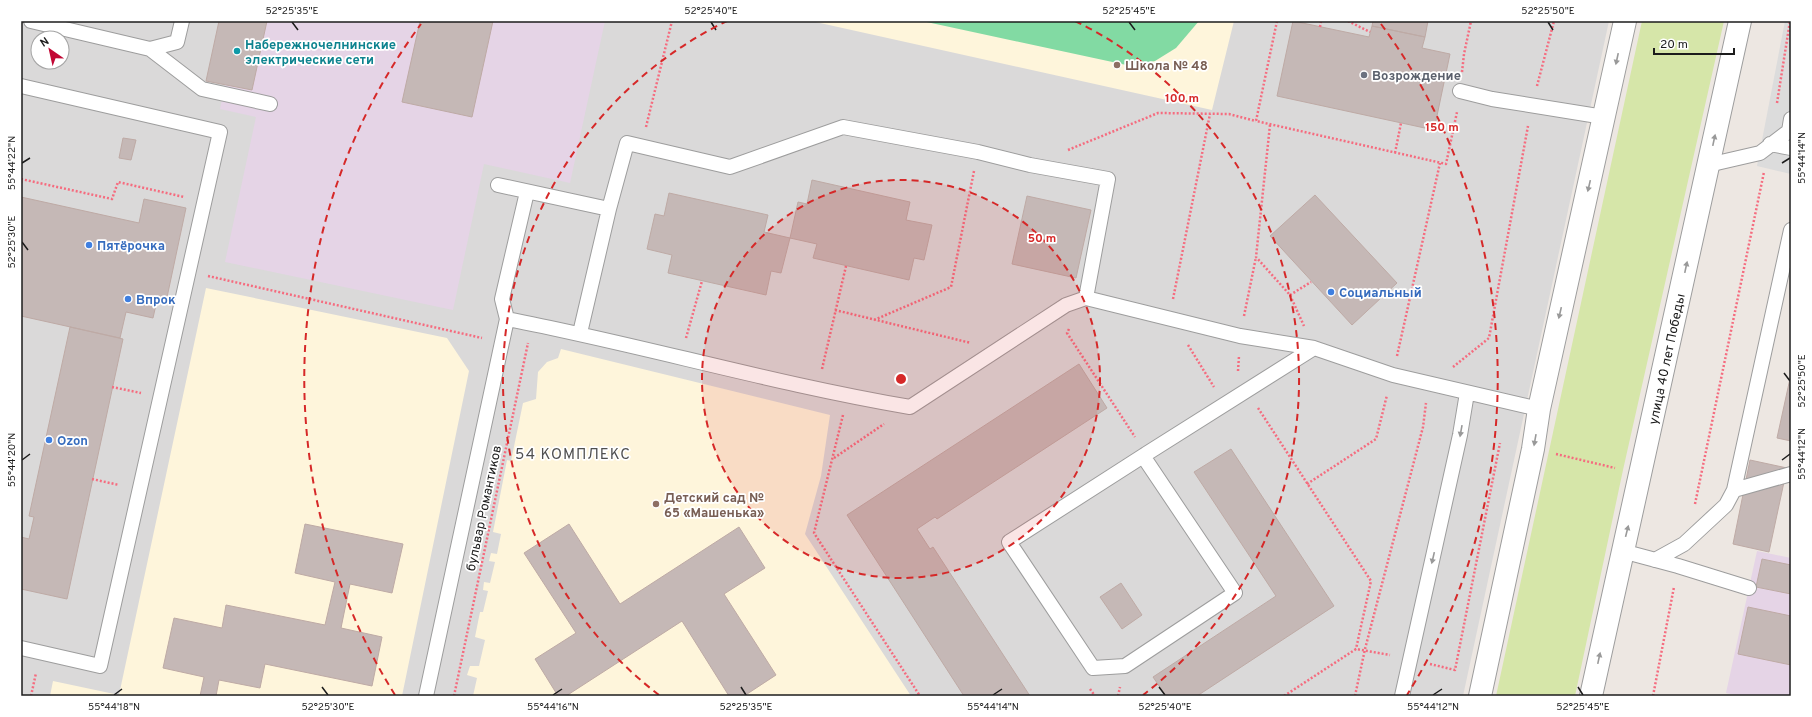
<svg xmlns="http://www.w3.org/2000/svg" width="1812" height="717" font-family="Overpass,sans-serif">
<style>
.residential{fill:#dad9d9;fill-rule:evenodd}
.industrial{fill:#e5d4e6}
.education{fill:#fef5db}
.grass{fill:#d6e6a9}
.pitch{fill:#82daa3}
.parking{fill:#dcdcdc}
.building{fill:#c5b8b6;stroke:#beaaa5}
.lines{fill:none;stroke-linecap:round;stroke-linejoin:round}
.service-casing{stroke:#9d9d9d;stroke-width:16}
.tertiary-casing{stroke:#9d9d9d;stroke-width:24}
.path{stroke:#f56c7f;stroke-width:2.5;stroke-dasharray:2 2;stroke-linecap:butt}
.service{stroke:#fff;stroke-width:14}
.tertiary{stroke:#fff;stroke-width:22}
.oneway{fill:#999}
.ticks{fill:none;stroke:#1c1c1c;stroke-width:1.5}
.ring{fill:none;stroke:#d62828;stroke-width:2;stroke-dasharray:7 5}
.culture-dot{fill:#0f9aa8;stroke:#fff;stroke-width:1.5}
.education-dot{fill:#8d6e63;stroke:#fff;stroke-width:1.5}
.worship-dot{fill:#6b7280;stroke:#fff;stroke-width:1.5}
.shop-dot{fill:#3f7fe0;stroke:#fff;stroke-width:1.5}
.labels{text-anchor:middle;stroke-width:3.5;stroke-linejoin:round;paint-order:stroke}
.culture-label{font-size:13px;font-weight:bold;fill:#0d838f;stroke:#fff;text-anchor:start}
.education-label{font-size:13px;font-weight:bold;fill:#785e54;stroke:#fff;text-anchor:start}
.worship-label{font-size:13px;font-weight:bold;fill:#5b616d;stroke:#fff;text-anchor:start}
.shop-label{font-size:13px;font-weight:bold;fill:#366cbe;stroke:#fff;text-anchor:start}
.street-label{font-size:13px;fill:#1c1c1c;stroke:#fff}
.quarter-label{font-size:15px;letter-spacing:1px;fill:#4f4f4f;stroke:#fff}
.centre{fill:#d62828;stroke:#fff;stroke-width:2}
.ring-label{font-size:12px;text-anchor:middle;font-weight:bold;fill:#d62828;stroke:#fff;stroke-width:3.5;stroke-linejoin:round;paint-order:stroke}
.neatline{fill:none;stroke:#1c1c1c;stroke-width:1.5}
.ticks-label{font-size:10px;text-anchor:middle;fill:#1c1c1c}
</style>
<rect width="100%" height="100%" fill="#ede7e2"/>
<path class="residential" d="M 21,21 L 1609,21 L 1463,696 L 21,696 ZM 38,38 L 62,38 L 62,62 L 38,62 Z"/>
<path class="industrial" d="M 267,21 L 605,21 L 570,183 L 484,164 L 453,310 L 225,262 L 256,117 L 220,109 L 225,85 L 252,90 Z
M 1757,551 L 1791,558 L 1791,696 L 1739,696 L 1726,693 Z"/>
<path class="education" d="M 811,21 L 1234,21 L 1212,110 Z
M 206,288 L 447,338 L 469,371 L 402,696 L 50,696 L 53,681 L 119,695 Z
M 561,349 L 830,415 L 821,476 L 805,534 L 911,696 L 473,696 L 477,678 L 467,675 L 470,666 L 479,666 L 485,640 L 475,637 L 480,612 L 483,612 L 488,591 L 483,590 L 484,582 L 490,583 L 495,562 L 489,561 L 491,553 L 497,554 L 501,534 L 493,532 L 507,460 L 511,461 L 523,403 L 536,399 L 538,372 L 547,362 L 558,358 Z"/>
<path class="grass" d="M 1642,21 L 1724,21 L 1623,470 L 1575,696 L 1496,696 Z"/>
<path class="pitch" d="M 922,21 L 1199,21 L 1176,48 L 1155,61 L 1131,66 Z"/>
<path class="parking" d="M 1785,21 L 1791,21 L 1791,174 L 1757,166 Z"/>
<path class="building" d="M 219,21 L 267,21 L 252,90 L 206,81 Z
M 420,21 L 493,21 L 472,117 L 402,102 Z
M 1293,21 L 1369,37 L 1372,26 L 1425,37 L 1422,48 L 1450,54 L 1434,130 L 1277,96 Z
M 1373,21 L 1428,21 L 1425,37 L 1372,26 Z
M 123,138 L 136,140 L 131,160 L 119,158 Z
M 812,180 L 910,202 L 906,220 L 932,225 L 924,260 L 914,258 L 909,280 L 813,258 L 817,244 L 790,238 L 798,202 L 807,204 Z
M 669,193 L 768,215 L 764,232 L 790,238 L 781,273 L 771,271 L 766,295 L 668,273 L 672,255 L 647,249 L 655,214 L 664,216 Z
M 1315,195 L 1397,283 L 1352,325 L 1270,236 Z
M 1027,196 L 1091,210 L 1076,278 L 1012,264 Z
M 21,197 L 139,223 L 144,199 L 186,208 L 166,302 L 157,300 L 153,318 L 126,312 L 120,338 L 21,316 Z
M 70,327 L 123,339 L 67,599 L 21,589 L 21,537 L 29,539 L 34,517 L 29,516 Z
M 1079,364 L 1107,408 L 937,519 L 935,517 L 917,529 L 930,549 L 933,547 L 1030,696 L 964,696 L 847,515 Z
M 1791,374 L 1791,441 L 1777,438 Z
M 1231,449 L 1334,606 L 1197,696 L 1166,696 L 1153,677 L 1276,596 L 1194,472 Z
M 1750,460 L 1787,468 L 1769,552 L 1733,544 Z
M 305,524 L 403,544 L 392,593 L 350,584 L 341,628 L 382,637 L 372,686 L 265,664 L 260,688 L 219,680 L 216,696 L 200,696 L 204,677 L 163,668 L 174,618 L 222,628 L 226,605 L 325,625 L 335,582 L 295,573 Z
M 569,524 L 620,604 L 739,527 L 765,568 L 724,594 L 776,675 L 744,696 L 729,696 L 682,621 L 566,696 L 558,696 L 535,659 L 576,633 L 524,553 Z
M 1762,559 L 1791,565 L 1791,594 L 1756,587 Z
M 1121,583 L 1142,615 L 1122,629 L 1100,597 Z
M 1748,607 L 1791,616 L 1791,665 L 1738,654 Z"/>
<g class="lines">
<g class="service-casing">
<path id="service" d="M 31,21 L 150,49 L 177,42 L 182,21
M 150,49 L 202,89 L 270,104
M 21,86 L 220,132 L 100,666 L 21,648
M 1460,91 L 1492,99 L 1604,117
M 1770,144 L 1791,148
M 1708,165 L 1760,153 L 1789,131 L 1791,119
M 498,185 L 609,209
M 507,319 C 642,345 774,384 910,407 L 1066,305 L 1086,298 L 1240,336 L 1314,348 L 1393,375 L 1539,409
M 580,333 L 609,209 L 627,143 L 730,167 L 843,127 L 978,152 L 1030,165 L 1108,179 L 1086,298
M 1143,456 L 1235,593 L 1125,666 L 1093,668 L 1009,542 L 1143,456 L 1146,454 L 1314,348
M 1734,490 L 1791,474
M 1622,551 L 1678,566 L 1749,588
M 1655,560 L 1684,544 L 1726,505 L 1734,490 L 1791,230
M 426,696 L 507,319 L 502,299 L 527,192
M 1402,696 L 1460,435 L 1467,393"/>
</g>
<g class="tertiary-casing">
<path id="tertiary" d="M 1480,696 L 1533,449 L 1539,409 L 1625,21
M 1591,696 L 1740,21"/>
</g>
<path class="path" d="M 1277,21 L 1256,121 L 1446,164 L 1457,112
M 1348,21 L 1370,32
M 1320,27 L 1321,21
M 1462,72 L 1464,54 L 1471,21
M 1537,86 L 1554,21
M 1777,103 L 1790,21
M 1270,125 L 1256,257 L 1290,295 L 1304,326
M 646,127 L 672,21
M 1068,150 L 1158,113 L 1229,114 L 1256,121
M 1395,153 L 1401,123
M 21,179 L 112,199 L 118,182 L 184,197
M 21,183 L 22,179
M 208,276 L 482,338
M 1290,295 L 1311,282
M 1173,299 L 1210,114
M 835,310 L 971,343
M 1244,316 L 1256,257
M 874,320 L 951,287 L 974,171
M 1069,329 L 1067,333 L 1135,437
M 686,338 L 702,281
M 1188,345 L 1214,387
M 1397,356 L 1440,163
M 1453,367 L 1489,338 L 1528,126
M 822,369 L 846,266
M 1238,371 L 1239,356
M 112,387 L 141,393
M 1258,408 L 1371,581 L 1356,649
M 843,415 L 814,533 L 920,696
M 1556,454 L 1615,468
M 834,458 L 884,424
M 92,479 L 119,485
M 1307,484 L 1376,439 L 1387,395
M 1695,504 L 1764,172
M 1430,664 L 1455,670 L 1500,443
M 1090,689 L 1095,696
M 31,696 L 36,673
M 454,696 L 528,343
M 1118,696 L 1120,687
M 1284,696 L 1356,649 L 1390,655
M 1355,696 L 1365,649 L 1423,427 L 1426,403
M 1653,696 L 1674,587"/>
<use href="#service" class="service"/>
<use href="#tertiary" class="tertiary"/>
</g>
<defs><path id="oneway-solid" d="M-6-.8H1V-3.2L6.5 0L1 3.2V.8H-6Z"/></defs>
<g class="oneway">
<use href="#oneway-solid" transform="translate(1617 59) rotate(102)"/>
<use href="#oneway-solid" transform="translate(1714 140) rotate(-78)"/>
<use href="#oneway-solid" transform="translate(1589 186) rotate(103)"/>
<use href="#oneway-solid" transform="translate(1686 267) rotate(-78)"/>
<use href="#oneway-solid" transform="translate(1560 313) rotate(103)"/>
<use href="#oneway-solid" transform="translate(1461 431) rotate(100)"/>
<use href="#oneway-solid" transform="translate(1535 440) rotate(100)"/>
<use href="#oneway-solid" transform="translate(1627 531) rotate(-76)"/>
<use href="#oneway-solid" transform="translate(1433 558) rotate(103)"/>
<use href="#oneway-solid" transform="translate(1599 658) rotate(-78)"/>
</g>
<path class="ticks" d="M 292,22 L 298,30M 711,22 L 716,30M 1129,22 L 1135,30M 1548,22 L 1553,30M 22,163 L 30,158M 1782,163 L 1790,158M 22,242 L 28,250M 1784,373 L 1790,381M 22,460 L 30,454M 1782,460 L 1790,454M 322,687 L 328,695M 741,687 L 746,695M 1159,687 L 1165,695M 1578,687 L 1583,695M 114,695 L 122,689M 553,695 L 562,689M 993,695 L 1002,689M 1433,695 L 1442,689"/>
<circle cx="901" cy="379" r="199" fill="#d62828" fill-opacity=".12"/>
<g class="ring">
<circle cx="901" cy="379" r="199"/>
<path d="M659 695A398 398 0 0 1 727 21M1075 21A398 398 0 0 1 1143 695"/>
<path d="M395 695A597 597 0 0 1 421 24M1381 24A597 597 0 0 1 1407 695"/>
</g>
<circle class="culture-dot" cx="237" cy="51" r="4"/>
<g class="education-dot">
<circle cx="1117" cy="65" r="4"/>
<circle cx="656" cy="504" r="4"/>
</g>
<circle class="worship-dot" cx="1364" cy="75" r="4"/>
<g class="shop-dot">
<circle cx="89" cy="245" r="4"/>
<circle cx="1331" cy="292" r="4"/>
<circle cx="128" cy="299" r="4"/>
<circle cx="49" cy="440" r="4"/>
</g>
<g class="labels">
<g class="culture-label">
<text x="245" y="49">Набережночелнинские<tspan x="245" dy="15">электрические сети</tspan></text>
</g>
<g class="education-label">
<text x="1125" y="70">Школа № 48</text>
<text x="664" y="502">Детский сад №<tspan x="664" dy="15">65 «Машенька»</tspan></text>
</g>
<g class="worship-label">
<text x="1372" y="80">Возрождение</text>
</g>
<g class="shop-label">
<text x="97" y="250">Пятёрочка</text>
<text x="1339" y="297">Социальный</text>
<text x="136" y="304">Впрок</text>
<text x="57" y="445">Ozon</text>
</g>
<g class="street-label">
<text transform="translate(1666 359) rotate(-78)" y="5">улица 40 лет Победы</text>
<text transform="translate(483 508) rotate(-78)" y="5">бульвар Романтиков</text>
</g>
<g class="quarter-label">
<text x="573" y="459">54 КОМПЛЕКС</text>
</g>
</g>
<circle cx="901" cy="379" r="6" class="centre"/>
<g class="ring-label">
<text x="1182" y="102">100 m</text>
<text x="1442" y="131">150 m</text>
<text x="1042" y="242">50 m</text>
</g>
<rect width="1812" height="717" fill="none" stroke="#ffffff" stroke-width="44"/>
<g transform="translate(50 50) rotate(326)"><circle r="19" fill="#ffffff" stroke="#a4a4a4"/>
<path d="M0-3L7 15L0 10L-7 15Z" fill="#c20734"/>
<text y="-6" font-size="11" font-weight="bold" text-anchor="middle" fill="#1c1c1c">N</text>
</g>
<path d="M1654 48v6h80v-6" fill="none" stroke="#1c1c1c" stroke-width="2"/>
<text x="1660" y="48" font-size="12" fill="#1c1c1c" stroke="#ffffff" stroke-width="3" paint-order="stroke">20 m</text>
<rect x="22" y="22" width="1768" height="673" class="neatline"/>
<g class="ticks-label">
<text x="292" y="14">52°25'35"E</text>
<text x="711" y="14">52°25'40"E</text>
<text x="1129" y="14">52°25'45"E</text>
<text x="1548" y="14">52°25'50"E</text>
<text transform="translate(1801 158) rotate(-90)" y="4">55°44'14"N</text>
<text transform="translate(11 163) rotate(-90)" y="4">55°44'22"N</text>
<text transform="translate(11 242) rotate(-90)" y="4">52°25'30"E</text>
<text transform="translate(1801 381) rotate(-90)" y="4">52°25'50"E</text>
<text transform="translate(1801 454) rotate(-90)" y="4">55°44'12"N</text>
<text transform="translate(11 460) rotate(-90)" y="4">55°44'20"N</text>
<text x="114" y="710">55°44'18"N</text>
<text x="328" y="710">52°25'30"E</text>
<text x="553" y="710">55°44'16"N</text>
<text x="746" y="710">52°25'35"E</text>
<text x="993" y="710">55°44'14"N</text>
<text x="1165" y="710">52°25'40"E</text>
<text x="1433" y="710">55°44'12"N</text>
<text x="1583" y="710">52°25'45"E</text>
</g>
</svg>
